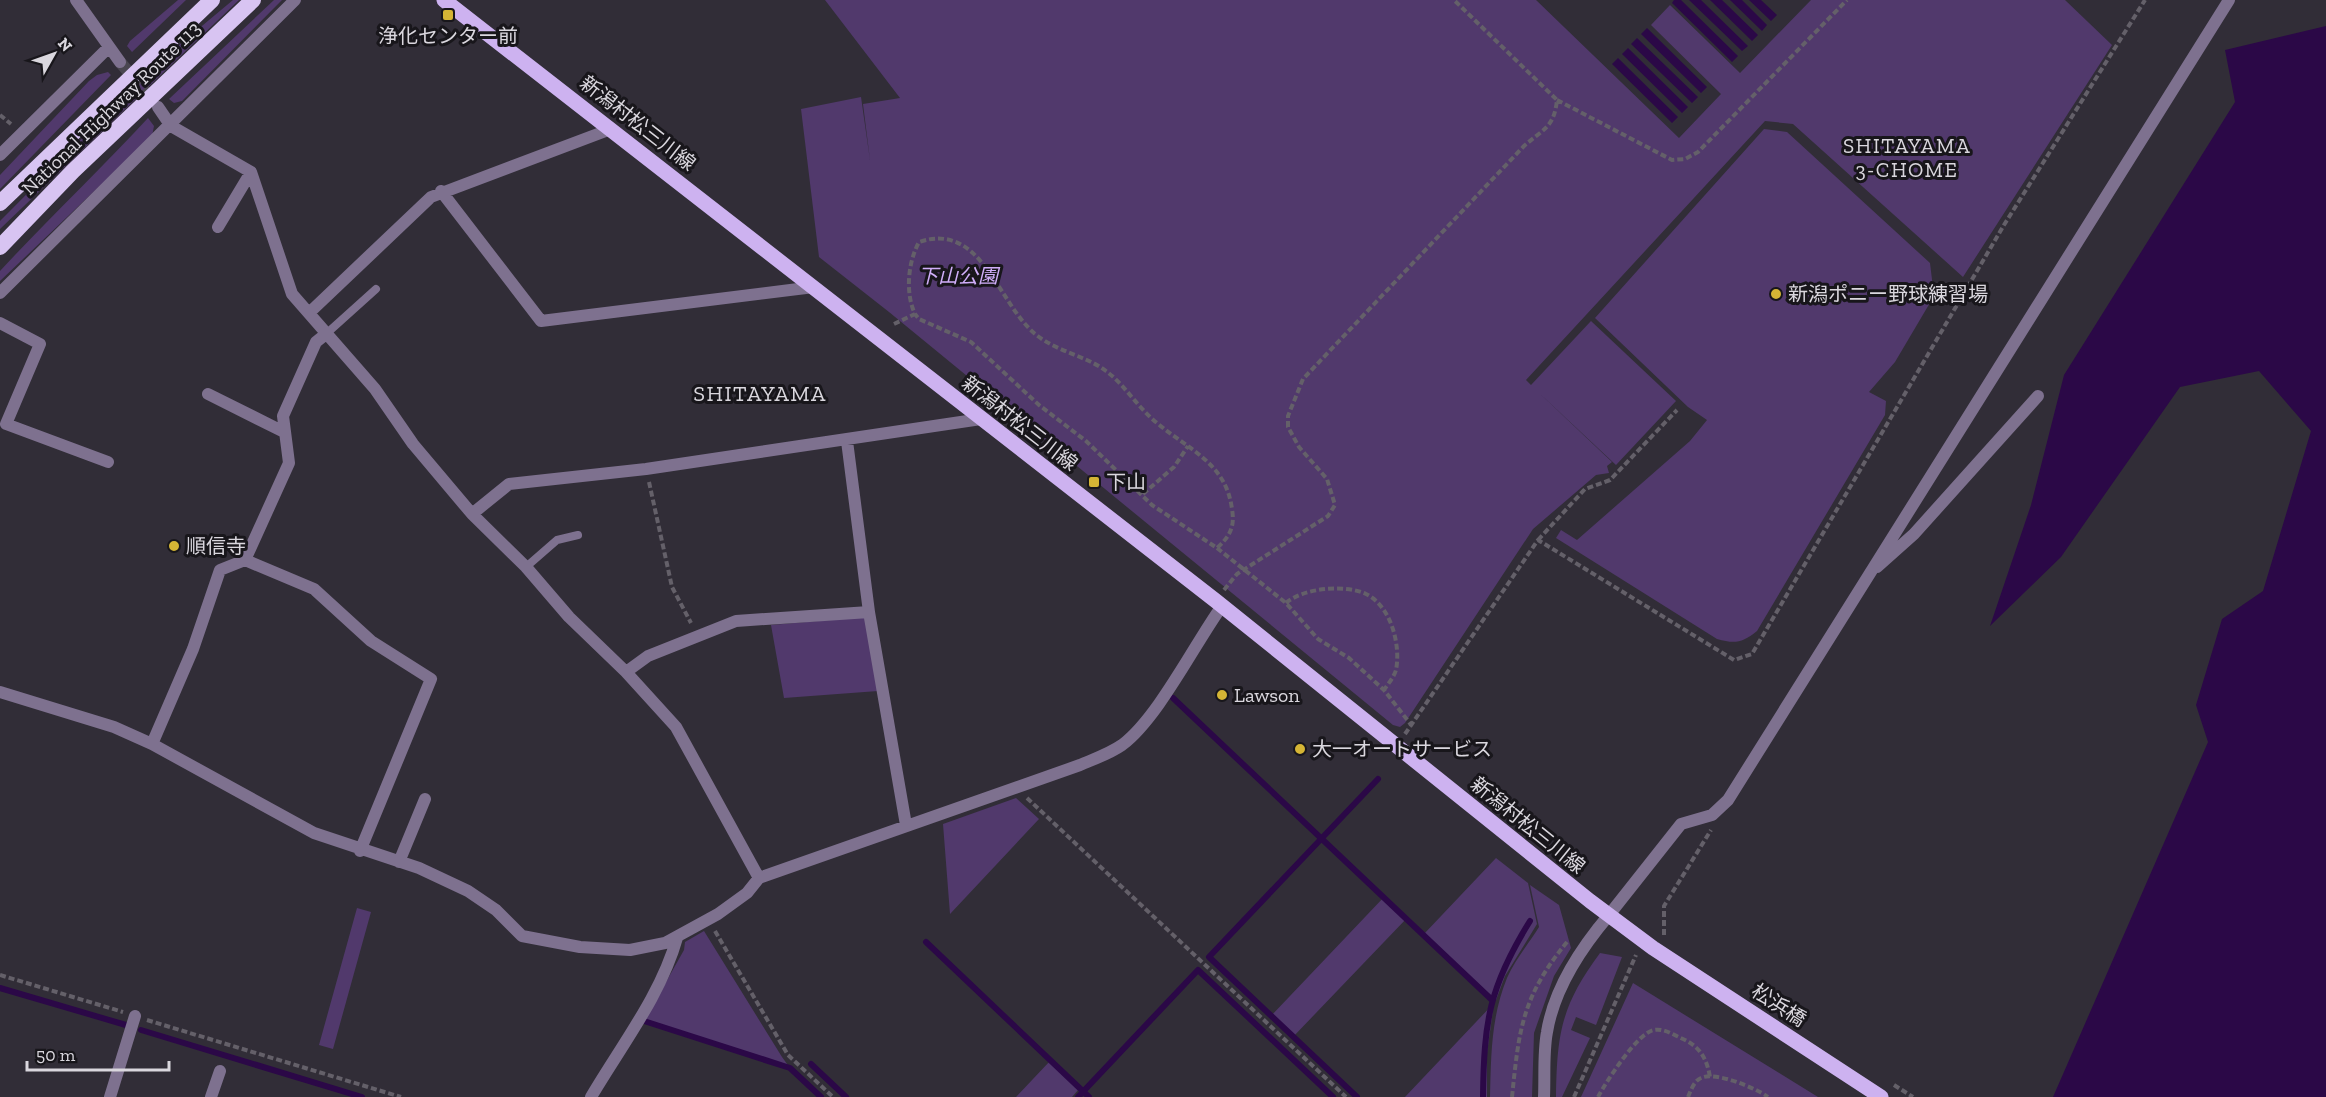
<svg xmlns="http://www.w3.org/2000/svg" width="2326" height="1097" font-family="'Zilla Slab','Noto Sans JP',serif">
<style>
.green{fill:#51396c}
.water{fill:#2b0847}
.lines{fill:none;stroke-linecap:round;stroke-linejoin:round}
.stream{stroke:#2b0847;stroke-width:6}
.minor-tunnel{stroke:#4a4650;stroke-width:12;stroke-dasharray:12 6;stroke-linecap:butt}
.path{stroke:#646069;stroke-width:4;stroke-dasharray:6 3;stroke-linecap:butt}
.service{stroke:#7e718f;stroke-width:8}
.minor{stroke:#7e718f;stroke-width:12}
.tertiary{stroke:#7e718f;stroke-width:12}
.primary{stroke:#cdb2f0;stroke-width:15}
.trunk{stroke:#d8c4f2;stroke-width:16}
.poi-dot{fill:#d5b535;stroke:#18161b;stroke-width:2}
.labels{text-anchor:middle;stroke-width:6;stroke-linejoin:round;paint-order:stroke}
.poi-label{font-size:20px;fill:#dad7de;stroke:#18161b;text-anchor:start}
.street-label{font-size:20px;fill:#dad7de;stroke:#18161b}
.park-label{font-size:20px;font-style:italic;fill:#d0aef9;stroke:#18161b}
.neighbourhood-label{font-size:21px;letter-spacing:1.5px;fill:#dad7de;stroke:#18161b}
.quarter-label{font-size:22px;letter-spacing:1.5px;fill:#dad7de;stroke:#18161b}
</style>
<rect width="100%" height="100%" fill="#312d37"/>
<path class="green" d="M 178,0 L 186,0 L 132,52 L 127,46 L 130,41 Z
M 233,0 L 239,0 L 0,229 L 0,221 L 154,66 Z
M 274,0 L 282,0 L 182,101 L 174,103 L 169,99 Z
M 825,0 L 1536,0 L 1679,138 L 1721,94 L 1651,25 L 1670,5 L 1740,73 L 1811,0 L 2065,0 L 2112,45 L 1963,277 L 1793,124 L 1765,121 L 1526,380 L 1531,385 L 1591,321 L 1676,401 L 1616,465 L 1536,390 L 1612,462 L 1607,466 L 1609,473 L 1596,475 L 1533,529 L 1405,723 L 1400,727 L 1393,725 L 889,312 L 819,257 L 801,109 L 861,97 L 870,160 L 863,104 L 900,98 Z
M 108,72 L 111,75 L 0,189 L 0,175 L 89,81 L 97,75 Z
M 148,118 L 154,126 L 152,136 L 0,281 L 0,271 C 48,219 100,170 148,118 Z
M 1764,129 L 1787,132 L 1930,263 L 1934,296 L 1895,362 L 1869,392 L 1886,401 L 1885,415 L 1757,631 C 1742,643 1735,644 1717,639 L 1556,538 L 1561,530 L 1577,540 L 1690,441 L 1707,420 L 1688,407 L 1595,318 Z
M 866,617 L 878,691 L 784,698 L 771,625 Z
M 1016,798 L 1039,819 L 950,914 L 943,824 Z
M 1496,858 L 1528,883 L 1537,924 L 1505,976 L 1496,1000 L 1424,934 Z
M 1530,885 L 1559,905 L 1571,948 L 1554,976 L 1534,1033 L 1532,1097 L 1490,1097 C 1491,1056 1491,1017 1507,978 C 1515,960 1529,943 1539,927 Z
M 1385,896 L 1407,918 L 1292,1038 L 1270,1017 Z
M 357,908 L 371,912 L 333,1049 L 319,1045 Z
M 704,931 L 782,1057 L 790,1068 L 644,1021 L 684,950 L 685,942 Z
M 1600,953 L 1622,957 L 1596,1025 L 1576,1017 L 1571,1030 L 1590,1038 L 1562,1097 L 1556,1097 C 1557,1033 1561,1006 1600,953 Z
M 1633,983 L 1818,1097 L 1581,1097 Z
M 1494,1003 L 1487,1053 L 1487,1097 L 1405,1097 Z
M 1050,1061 L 1079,1089 L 1072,1097 L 1016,1097 Z"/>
<path class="water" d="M 1674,0 L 1681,0 L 1738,56 L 1732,62 L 1672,3 Z
M 1689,0 L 1701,0 L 1748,46 L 1742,51 Z
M 1710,0 L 1722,0 L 1758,35 L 1752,41 Z
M 1730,0 L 1742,0 L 1767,25 L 1762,31 Z
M 1749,0 L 1761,0 L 1777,15 L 1771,21 Z
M 2326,26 L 2326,1097 L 2053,1097 L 2208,742 L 2196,705 L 2222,619 L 2263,591 L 2311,431 L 2259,371 L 2180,387 L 2061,557 L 1990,626 L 2031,505 L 2064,375 L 2235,102 L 2225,50 Z
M 1647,28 L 1707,87 L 1701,93 L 1641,34 Z
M 1637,38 L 1698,97 L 1692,103 L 1631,44 Z
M 1628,48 L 1688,107 L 1682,113 L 1622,54 Z
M 1618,58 L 1678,117 L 1672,123 L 1612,64 Z"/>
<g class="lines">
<path class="stream" d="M 1173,698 L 1492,1000
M 926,942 L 1089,1097
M 0,988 L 126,1025
M 644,1021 L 790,1068 L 821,1097
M 141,1030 L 362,1097
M 811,1064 L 846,1097
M 1078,1097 L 1198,970 L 1333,1097
M 1357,1097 L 1209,957 L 1378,779
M 1483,1097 C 1484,1021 1489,987 1530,921"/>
<path class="minor-tunnel" d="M 120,62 L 155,103"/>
<path class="path" d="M 1557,100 L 1672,160 L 1685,159 L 1698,152 L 1847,0
M 0,115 L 11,124
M 894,324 L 915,314 C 905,293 908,262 919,242 C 981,221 997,301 1034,333 C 1056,352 1085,355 1106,371 C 1125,385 1138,408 1157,423 C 1189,450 1226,463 1232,509 C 1235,527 1230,536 1217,548 L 1152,505 L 1086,441 L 1039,405 L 971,342 L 919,319 L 915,314
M 649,482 L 672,587 L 691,623
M 1143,494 L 1174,467 L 1188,446
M 1538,540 L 1585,489 L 1610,480 L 1677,410
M 1217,548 L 1286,603 L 1318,639 L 1349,658 L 1384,690 L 1412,726
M 1224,590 L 1237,574 L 1328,516 L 1335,505 L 1327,479 L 1299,447 L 1288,427 L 1288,416 L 1303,379 L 1524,146 C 1543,129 1554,128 1557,100 L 1454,0
M 1286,603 C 1303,588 1345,584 1366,594 C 1391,606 1401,645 1396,670 C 1394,677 1388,684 1384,690
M 1405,734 L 1538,540 L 1734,660 L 1752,654 L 2004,225 L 2145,0
M 1027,798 L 1346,1097
M 715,931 L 788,1055 L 833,1097
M 1664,935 L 1664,906 L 1711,830
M 0,975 L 123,1012
M 147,1020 L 401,1097
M 1894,1085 L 1913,1097
M 1512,1097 C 1519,1029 1522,997 1567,942
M 1574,1097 L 1636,955
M 1598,1097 C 1606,1082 1638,1032 1654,1030 C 1665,1028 1675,1036 1685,1040 C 1701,1048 1707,1060 1710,1077
M 1688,1097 C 1691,1090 1694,1081 1701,1078 C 1715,1071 1756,1088 1768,1097"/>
<path class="service" d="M 326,334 L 376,289
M 526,567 L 557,540 L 578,535"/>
<path class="minor" d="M 76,0 L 120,62
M 158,107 L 171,126 L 251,172 L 292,294 L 375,389 L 413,444 L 472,514 L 526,567 L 569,617 L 626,672 L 676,727 L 759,878
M 0,155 L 109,47
M 441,191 L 541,321 L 814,287
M 218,227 L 251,172
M 0,293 L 295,0
M 309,313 L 431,197 L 611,129
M 0,323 L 40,344 L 6,424 L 108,462
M 208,394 L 284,432
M 847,441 L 869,612 L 906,825
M 472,514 L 509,484 L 646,469 L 981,419
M 245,560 L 314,589 L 371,641 L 431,679 L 360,851
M 1877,567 L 1914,534 L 2038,396
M 626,672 L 648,656 L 736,621 L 869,612
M 0,692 L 114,727 L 152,744 L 314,833 L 419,868 L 468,891 L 496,910 L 522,936 L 580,947 L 630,950 L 665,943 L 718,914 L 747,893 L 759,878 L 1080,765 C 1094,759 1109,754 1122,745 C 1158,718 1194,645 1222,606
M 152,744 L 193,649 L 220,570 L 245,560 L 289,463 L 283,416 L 316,342 L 326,334
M 399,862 L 425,799
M 1609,915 L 1681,824 L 1712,815 L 1728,800 L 2229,0
M 110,1097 L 135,1016
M 211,1097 L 220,1071
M 591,1097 C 621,1046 661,995 677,938"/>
<path class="tertiary" d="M 1544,1097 C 1545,1076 1543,1053 1547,1032 C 1554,989 1581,948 1609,915"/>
<path class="primary" d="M 444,0 L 1216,601 L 1590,901 L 1653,948 L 1881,1097"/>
<path class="trunk" d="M 0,203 L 212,0
M 0,247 L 73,171 L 253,0"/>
</g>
<g class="poi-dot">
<rect x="442" y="9" width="12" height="12" rx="3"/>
<circle cx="1776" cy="294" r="6"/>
<rect x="1088" y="476" width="12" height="12" rx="3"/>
<circle cx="174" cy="546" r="6"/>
<circle cx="1222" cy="695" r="6"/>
<circle cx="1300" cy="749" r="6"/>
</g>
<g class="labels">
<g class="poi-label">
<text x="448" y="43" text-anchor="middle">浄化センター前</text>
<text x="1788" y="301">新潟ポニー野球練習場</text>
<text x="1106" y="489">下山</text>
<text x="186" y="553">順信寺</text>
<text x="1234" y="702">Lawson</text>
<text x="1312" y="756">大一オートサービス</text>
</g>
<g class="street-label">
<text transform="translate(111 108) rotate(-44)" y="7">National Highway Route 113</text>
<text transform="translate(638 123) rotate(38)" y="7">新潟村松三川線</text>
<text transform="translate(1020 423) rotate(38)" y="7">新潟村松三川線</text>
<text transform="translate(1528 825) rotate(39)" y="7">新潟村松三川線</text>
<text transform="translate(1779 1005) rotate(33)" y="7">松浜橋</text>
</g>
<g class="park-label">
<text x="958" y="283">下山公園</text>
</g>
<g class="neighbourhood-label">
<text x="1907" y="153">SHITAYAMA<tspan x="1907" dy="24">3-CHOME</tspan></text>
</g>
<g class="quarter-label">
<text x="760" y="401">SHITAYAMA</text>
</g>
</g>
<g transform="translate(54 54) rotate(50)" stroke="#18161b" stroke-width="4.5" paint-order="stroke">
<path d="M0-4.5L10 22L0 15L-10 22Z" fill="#dad7de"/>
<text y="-9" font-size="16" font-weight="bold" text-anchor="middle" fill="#dad7de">N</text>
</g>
<path d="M27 1061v9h142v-9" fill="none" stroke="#dad7de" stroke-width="3"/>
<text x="36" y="1061" font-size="18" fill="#dad7de" stroke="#18161b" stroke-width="4.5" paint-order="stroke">50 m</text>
</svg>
